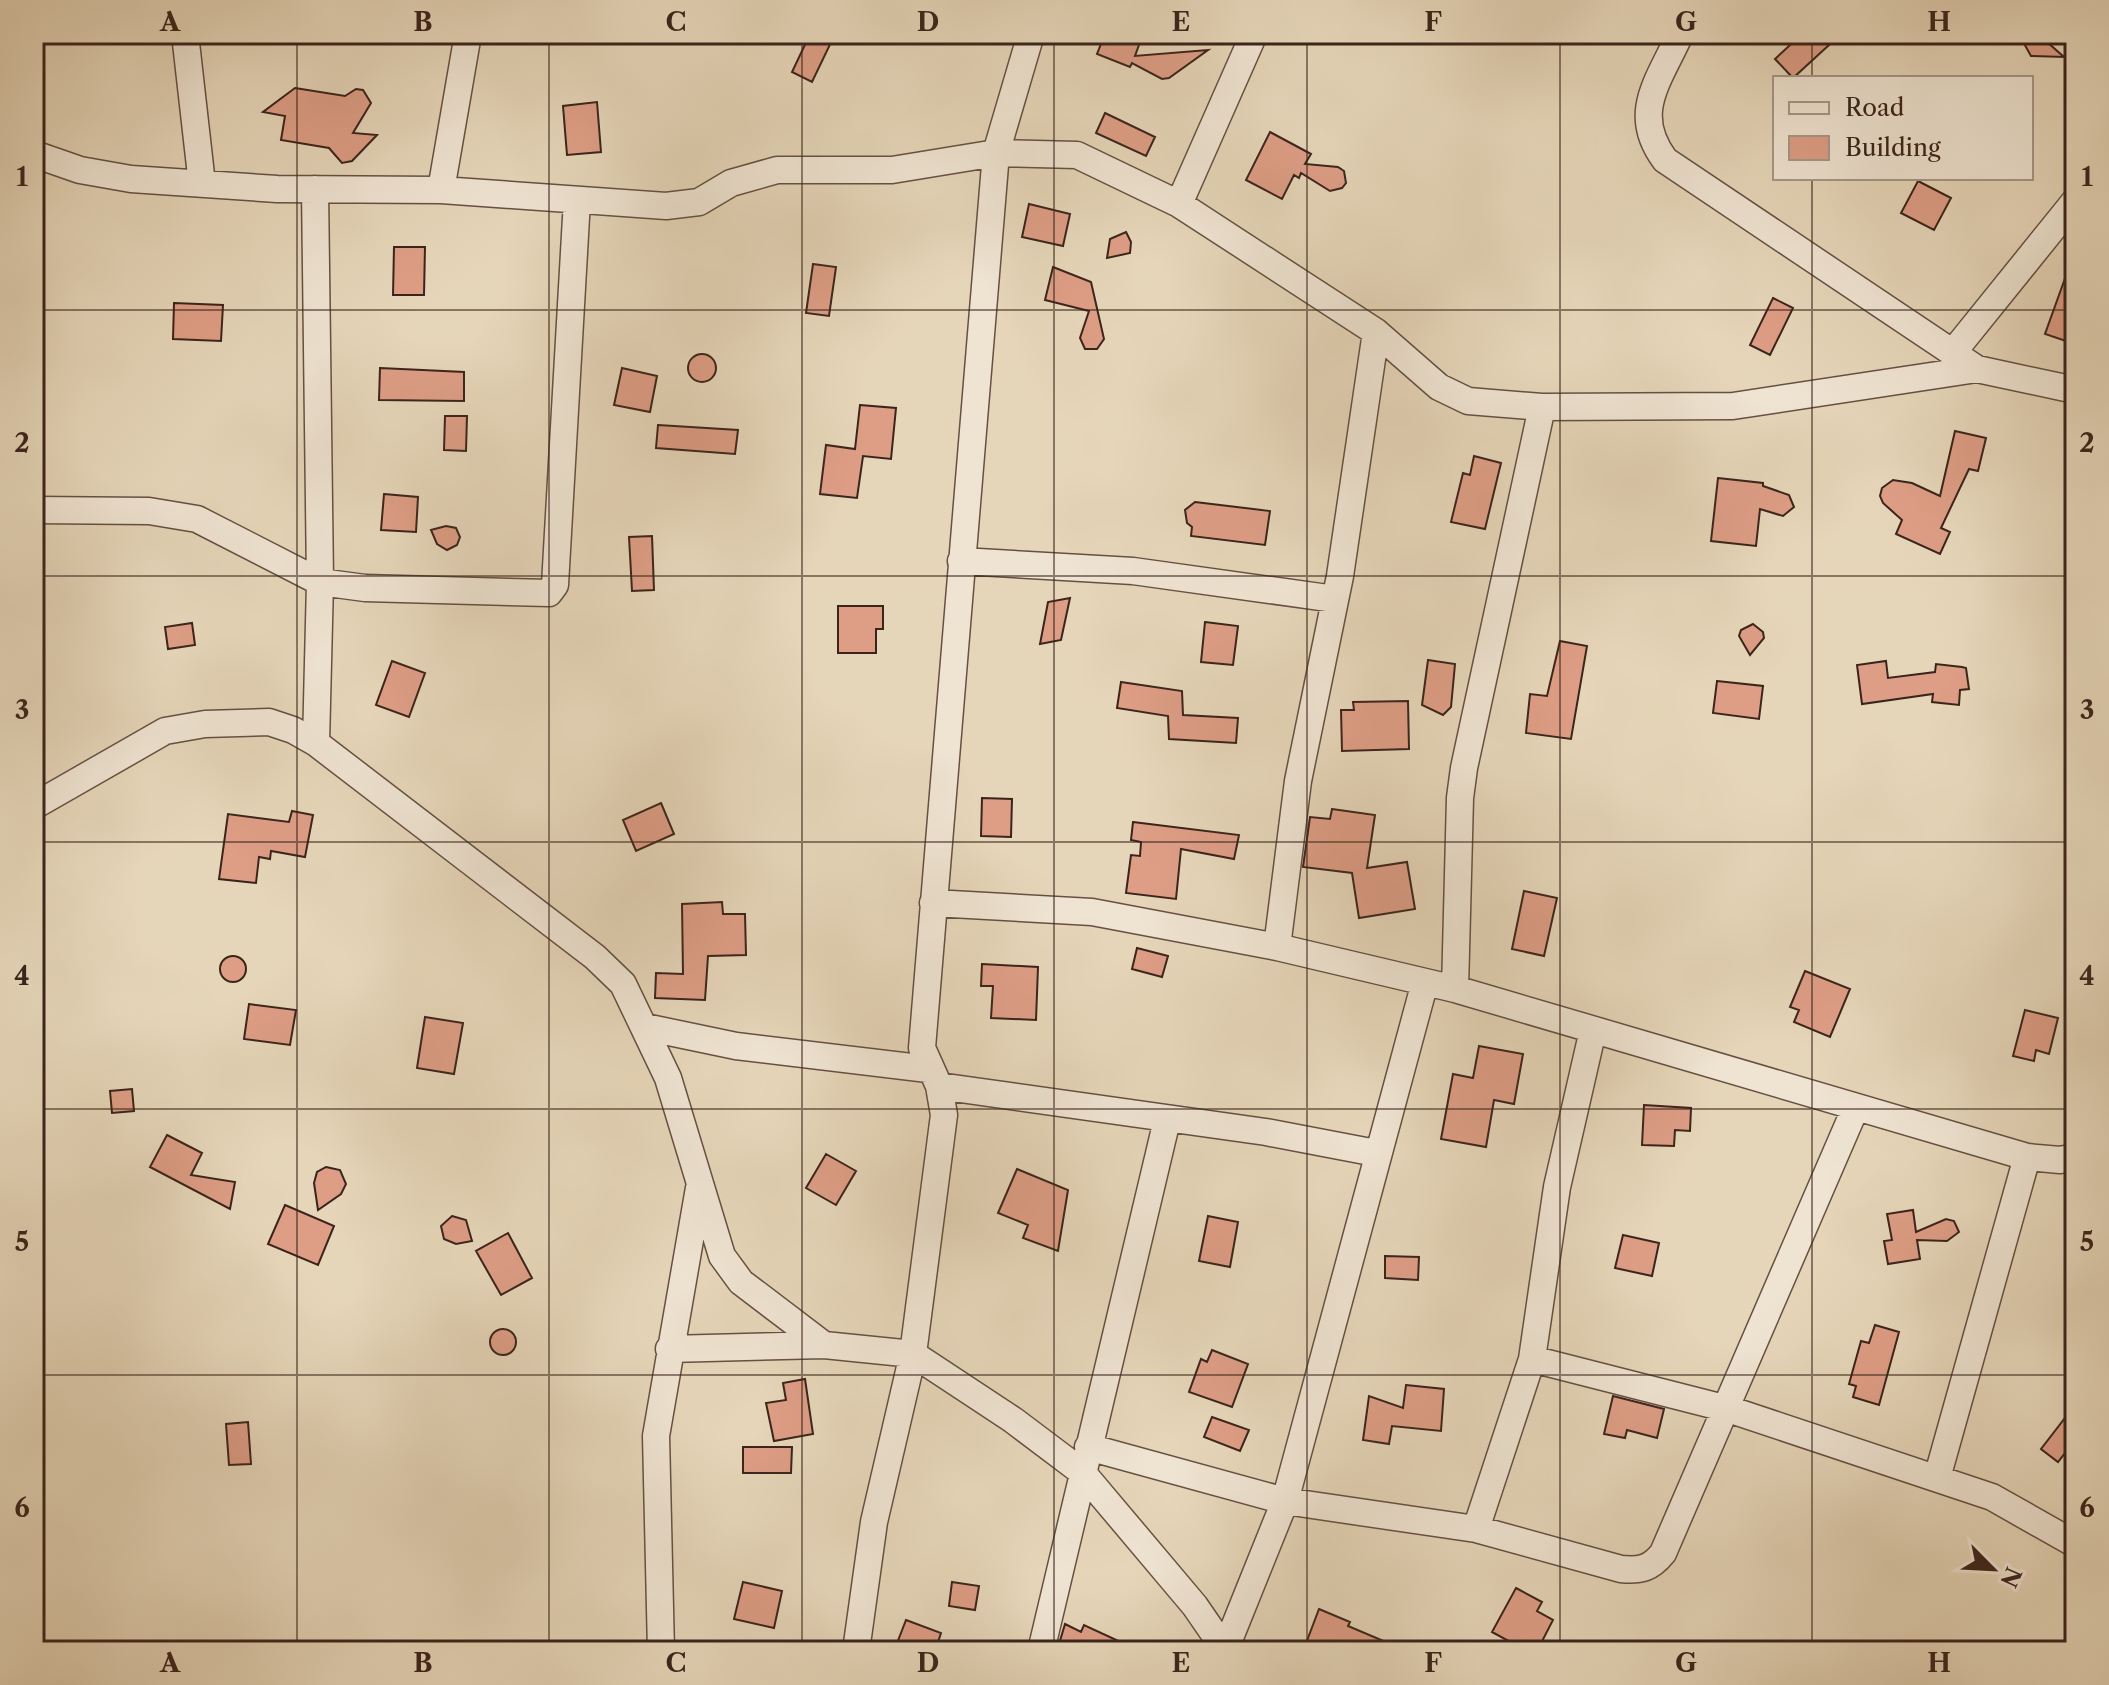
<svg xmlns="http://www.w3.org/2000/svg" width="2109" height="1685" font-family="'Libre Caslon Text',serif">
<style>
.building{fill:#de9e86;stroke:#3b241c;stroke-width:2}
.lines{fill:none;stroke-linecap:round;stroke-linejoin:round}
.minor-casing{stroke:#665043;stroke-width:29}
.minor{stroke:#efe4d2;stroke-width:26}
.grid{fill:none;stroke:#3b241c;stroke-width:2;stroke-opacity:0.55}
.neatline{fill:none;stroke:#3b241c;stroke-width:3}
.grid-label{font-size:26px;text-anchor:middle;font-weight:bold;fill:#3b241c}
</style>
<rect width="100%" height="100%" fill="#e6d6b9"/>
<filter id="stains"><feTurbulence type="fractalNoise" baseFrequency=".0025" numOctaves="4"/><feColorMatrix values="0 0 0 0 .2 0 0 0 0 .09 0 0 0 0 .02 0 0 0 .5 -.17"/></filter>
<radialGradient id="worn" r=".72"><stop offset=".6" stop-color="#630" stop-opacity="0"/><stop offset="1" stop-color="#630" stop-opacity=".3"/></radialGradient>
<path class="building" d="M 810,34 L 835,34 L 812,82 L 792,72 Z
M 1105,34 L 1143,34 L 1135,56 L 1208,50 L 1169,78 L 1162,79 L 1132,63 L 1130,67 L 1097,54 Z
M 1802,34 L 1841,34 L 1793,78 L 1775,59 Z
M 2033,34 L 2038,34 L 2064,57 L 2031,56 L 2022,40 Z
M 295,88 L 345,96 L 356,89 L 363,90 L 371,103 L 353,133 L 377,135 L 352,161 L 342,163 L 329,148 L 281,140 L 285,116 L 263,112 Z
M 597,102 L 601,152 L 567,155 L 563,106 Z
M 1105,113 L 1155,137 L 1146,156 L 1096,133 Z
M 1270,132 L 1311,154 L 1305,164 L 1338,167 L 1344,171 L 1346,183 L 1342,188 L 1330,191 L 1301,173 L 1299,178 L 1294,175 L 1282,199 L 1246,180 Z
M 1918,181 L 1951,198 L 1934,230 L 1901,213 Z
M 1029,204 L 1070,214 L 1063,246 L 1022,237 Z
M 1126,232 L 1131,242 L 1130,253 L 1107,258 L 1110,239 Z
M 394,247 L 425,247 L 424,295 L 393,295 Z
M 2072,259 L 2075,259 L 2075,344 L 2045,334 Z
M 813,264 L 836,267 L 829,316 L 806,313 Z
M 1053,267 L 1091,282 L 1104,339 L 1097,349 L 1085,349 L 1080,338 L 1089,311 L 1045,300 Z
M 1773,298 L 1793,308 L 1770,355 L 1750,345 Z
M 174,303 L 223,305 L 221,341 L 173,339 Z
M688 368a14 14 0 1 1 28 0a14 14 0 1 1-28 0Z
M 380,368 L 464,372 L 464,401 L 379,400 Z
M 622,368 L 657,376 L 650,412 L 614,405 Z
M 860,405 L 896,408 L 891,459 L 863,456 L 857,498 L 820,494 L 826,445 L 855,449 Z
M 445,416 L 467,416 L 466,451 L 444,450 Z
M 658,425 L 738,430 L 735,454 L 656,448 Z
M 1955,431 L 1986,438 L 1978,471 L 1969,469 L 1941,528 L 1950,532 L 1940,554 L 1896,534 L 1902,520 L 1883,503 L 1880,496 L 1882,488 L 1893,480 L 1912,483 L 1940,496 Z
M 1474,456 L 1501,463 L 1485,529 L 1451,522 L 1463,473 L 1470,475 Z
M 1718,478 L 1763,483 L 1763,486 L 1789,495 L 1794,507 L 1783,516 L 1760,509 L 1756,546 L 1711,541 Z
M 384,494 L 418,497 L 416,532 L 381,530 Z
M 1195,502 L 1270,511 L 1265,545 L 1191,536 L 1192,527 L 1187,523 L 1185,510 Z
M 446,526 L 456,528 L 460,537 L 457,545 L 447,550 L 437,544 L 431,530 Z
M 652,536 L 654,590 L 632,591 L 629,537 Z
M 1070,598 L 1061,640 L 1040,644 L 1048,602 Z
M 838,606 L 883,606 L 883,629 L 876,629 L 876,653 L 838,653 Z
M 1205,622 L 1238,626 L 1233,665 L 1201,662 Z
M 192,623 L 195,645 L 168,649 L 165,627 Z
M 1753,624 L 1763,632 L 1764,638 L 1750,655 L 1739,636 L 1741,630 Z
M 1560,641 L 1587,646 L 1571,739 L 1526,733 L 1530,694 L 1547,696 Z
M 1428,660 L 1455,664 L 1451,707 L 1443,715 L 1422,705 Z
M 392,661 L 425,673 L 409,717 L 376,705 Z
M 1886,661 L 1888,678 L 1935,672 L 1936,664 L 1962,667 L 1966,668 L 1969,689 L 1960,690 L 1959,705 L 1932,702 L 1933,694 L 1862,704 L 1857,665 Z
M 1717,681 L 1763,686 L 1759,719 L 1713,713 Z
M 1121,682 L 1182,691 L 1183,715 L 1238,718 L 1236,743 L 1169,739 L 1168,716 L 1117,708 Z
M 1408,701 L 1409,749 L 1342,751 L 1341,710 L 1354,710 L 1353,702 Z
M 982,798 L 1012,799 L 1011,837 L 981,836 Z
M 661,803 L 674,834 L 636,851 L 623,820 Z
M 1332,809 L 1375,815 L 1367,868 L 1407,862 L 1415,909 L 1359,918 L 1352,873 L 1303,867 L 1310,817 L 1330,819 Z
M 292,811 L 313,815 L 305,857 L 271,851 L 270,859 L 259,857 L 256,883 L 219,879 L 228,814 L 289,822 Z
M 1133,822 L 1239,835 L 1234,859 L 1181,849 L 1176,899 L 1126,893 L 1131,855 L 1140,856 L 1141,842 L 1131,840 Z
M 1524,891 L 1557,898 L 1544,956 L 1512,949 Z
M 722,902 L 723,914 L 745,914 L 746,955 L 708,956 L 705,1000 L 655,998 L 656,973 L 683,974 L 682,904 Z
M 1137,948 L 1168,956 L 1162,977 L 1132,969 Z
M220 969a13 13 0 1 1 26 0a13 13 0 1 1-26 0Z
M 982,964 L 1038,967 L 1036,1020 L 991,1018 L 993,986 L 981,986 Z
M 1805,971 L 1850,989 L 1830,1037 L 1794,1022 L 1799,1010 L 1790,1007 Z
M 249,1004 L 296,1010 L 290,1045 L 244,1039 Z
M 2025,1010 L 2058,1018 L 2049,1054 L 2036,1050 L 2034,1061 L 2013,1056 Z
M 425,1017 L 463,1023 L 454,1074 L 417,1068 Z
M 1479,1046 L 1523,1054 L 1514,1104 L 1494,1100 L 1486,1147 L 1441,1139 L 1453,1074 L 1473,1078 Z
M 132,1089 L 134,1111 L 112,1113 L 110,1091 Z
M 1644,1105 L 1691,1108 L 1690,1131 L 1675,1130 L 1674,1146 L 1642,1145 Z
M 167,1135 L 202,1153 L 191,1175 L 235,1182 L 230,1209 L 150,1167 Z
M 826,1154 L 856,1171 L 836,1205 L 806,1188 Z
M 326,1167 L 340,1170 L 346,1184 L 341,1194 L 318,1210 L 314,1183 L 317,1172 Z
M 1017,1169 L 1068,1190 L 1058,1251 L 1023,1238 L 1028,1225 L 998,1213 Z
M 285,1205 L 334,1226 L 318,1265 L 268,1244 Z
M 1913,1210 L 1916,1232 L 1946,1219 L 1954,1221 L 1959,1232 L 1947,1241 L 1917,1240 L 1920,1259 L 1888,1264 L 1884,1241 L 1892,1240 L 1887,1214 Z
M 452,1216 L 466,1220 L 472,1241 L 456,1244 L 444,1239 L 441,1226 Z
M 1208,1216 L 1238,1222 L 1230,1267 L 1199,1261 Z
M 508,1233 L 532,1278 L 501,1295 L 476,1251 Z
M 1623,1235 L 1659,1243 L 1652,1276 L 1615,1268 Z
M 1385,1256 L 1419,1257 L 1418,1280 L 1385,1278 Z
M 1875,1325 L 1899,1332 L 1879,1405 L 1853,1397 L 1856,1386 L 1849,1384 L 1861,1341 L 1869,1343 Z
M490 1342a13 13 0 1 1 26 0a13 13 0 1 1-26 0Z
M 1212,1350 L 1248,1364 L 1232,1407 L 1189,1392 L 1201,1359 L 1207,1362 Z
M 805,1379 L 813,1434 L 774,1441 L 766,1403 L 786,1400 L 783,1383 Z
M 1406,1385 L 1444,1389 L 1441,1431 L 1392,1426 L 1389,1444 L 1363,1440 L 1369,1396 L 1403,1408 Z
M 1613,1396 L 1664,1409 L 1657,1438 L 1627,1430 L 1625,1438 L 1604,1434 Z
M 2075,1405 L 2075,1440 L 2058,1462 L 2041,1449 Z
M 1212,1417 L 1249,1430 L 1240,1451 L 1204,1437 Z
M 248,1422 L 251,1464 L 229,1465 L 226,1424 Z
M 743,1447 L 792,1447 L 791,1473 L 743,1473 Z
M 743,1582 L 782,1591 L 774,1628 L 734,1619 Z
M 952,1582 L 979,1586 L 975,1610 L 949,1606 Z
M 1516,1588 L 1542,1602 L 1537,1611 L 1553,1620 L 1537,1651 L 1527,1651 L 1492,1632 Z
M 1319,1609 L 1350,1622 L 1348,1626 L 1407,1651 L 1318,1651 L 1305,1646 Z
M 906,1620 L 941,1633 L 935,1651 L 894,1651 Z
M 1065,1624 L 1081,1632 L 1084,1625 L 1140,1651 L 1057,1651 Z"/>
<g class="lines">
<g class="minor-casing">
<path id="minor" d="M 185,34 L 202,184
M 1680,34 C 1659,81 1630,113 1665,160 L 1977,369
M 34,154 L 80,170 L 131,179 L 277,189 L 441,190 L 666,206 L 699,202 L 731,183 L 777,170 L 892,170 L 996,153 L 1077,155 L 1179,204 L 1376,332 L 1439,387 L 1468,401 L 1542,407 L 1733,406 L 1977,369 L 2075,390
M 315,189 L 320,582 L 316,743
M 441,190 L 468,34
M 1179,204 L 1254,34
M 1954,351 L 2075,201
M 34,510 L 149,511 L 197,519 L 320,582 L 365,588 L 549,593 L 555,585 L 577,200
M 961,561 L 1133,571 L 1335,599
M 34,806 L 165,731 L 205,724 L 269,722 L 293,730 L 316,743 L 595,957 L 623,984 L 668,1078 L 722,1256 L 741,1282 L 824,1345 L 913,1354 L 1013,1420 L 1082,1472 L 1195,1606 L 1226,1651
M 933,903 L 1092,912 L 1277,947 L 1455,989 L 2027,1157 L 2060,1160 L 2075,1157
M 1277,947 L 1298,781 L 1340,576 L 1376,332
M 1455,989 L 1460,798 L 1464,768 L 1542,407
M 645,1027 L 736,1046 L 928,1069
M 939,1086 L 1266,1132 L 1376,1153
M 669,1349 L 824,1345
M 1532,1359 L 1728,1409 L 1992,1497 L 2075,1544
M 1088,1447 L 1285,1501 L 1476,1529 L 1621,1569 C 1641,1571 1651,1568 1663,1553 L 1855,1109
M 1937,1478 L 2027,1157
M 1476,1529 L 1532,1359 L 1557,1187 L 1593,1030
M 1225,1650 L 1285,1501 L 1425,982
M 661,1651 L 656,1436 L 699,1188
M 856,1651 L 874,1522 L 913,1354 L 944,1115 L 939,1086 L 922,1048 L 996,153 L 1031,34
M 1041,1651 L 1167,1120"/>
</g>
<use href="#minor" class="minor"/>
</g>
<path class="grid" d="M 297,34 L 297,1651M 549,34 L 549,1651M 802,34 L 802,1651M 1054,34 L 1054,1651M 1307,34 L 1307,1651M 1560,34 L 1560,1651M 1812,34 L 1812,78M 1812,178 L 1812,1651M 34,310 L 2075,310M 34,576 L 2075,576M 34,842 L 2075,842M 34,1109 L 2075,1109M 34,1375 L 2075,1375"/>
<rect width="2109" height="1685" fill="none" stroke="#e6d6b9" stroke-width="88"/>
<rect x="1773" y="76" width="260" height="104" fill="#efe4d2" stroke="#a79789" stroke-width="2"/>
<rect x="1789" y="102" width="40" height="12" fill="#efe4d2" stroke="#a79789" stroke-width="2"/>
<text x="1845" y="116" font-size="24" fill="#3b241c">Road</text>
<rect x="1789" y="136" width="40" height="24" fill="#de9e86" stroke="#a79789" stroke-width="2"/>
<text x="1845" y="156" font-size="24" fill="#3b241c">Building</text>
<g transform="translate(1993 1569) rotate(114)" stroke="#efe4d2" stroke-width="6" paint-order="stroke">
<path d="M0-6L14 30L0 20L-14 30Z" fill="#3b241c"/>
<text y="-12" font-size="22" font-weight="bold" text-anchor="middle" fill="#3b241c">N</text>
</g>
<rect x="44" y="44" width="2021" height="1597" class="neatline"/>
<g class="grid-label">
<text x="170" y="31">A</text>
<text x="423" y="31">B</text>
<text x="676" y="31">C</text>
<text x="928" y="31">D</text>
<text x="1181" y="31">E</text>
<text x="1433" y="31">F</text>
<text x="1686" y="31">G</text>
<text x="1939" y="31">H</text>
<text x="22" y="186">1</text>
<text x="2087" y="186">1</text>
<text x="22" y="452">2</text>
<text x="2087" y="452">2</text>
<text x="22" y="719">3</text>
<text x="2087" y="719">3</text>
<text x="22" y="985">4</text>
<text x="2087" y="985">4</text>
<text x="22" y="1251">5</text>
<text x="2087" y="1251">5</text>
<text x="22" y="1517">6</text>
<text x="2087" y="1517">6</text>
<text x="170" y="1672">A</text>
<text x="423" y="1672">B</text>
<text x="676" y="1672">C</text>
<text x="928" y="1672">D</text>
<text x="1181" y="1672">E</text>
<text x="1433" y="1672">F</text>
<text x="1686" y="1672">G</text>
<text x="1939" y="1672">H</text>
</g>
<rect width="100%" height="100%" filter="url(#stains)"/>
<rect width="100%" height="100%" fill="url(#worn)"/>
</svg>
